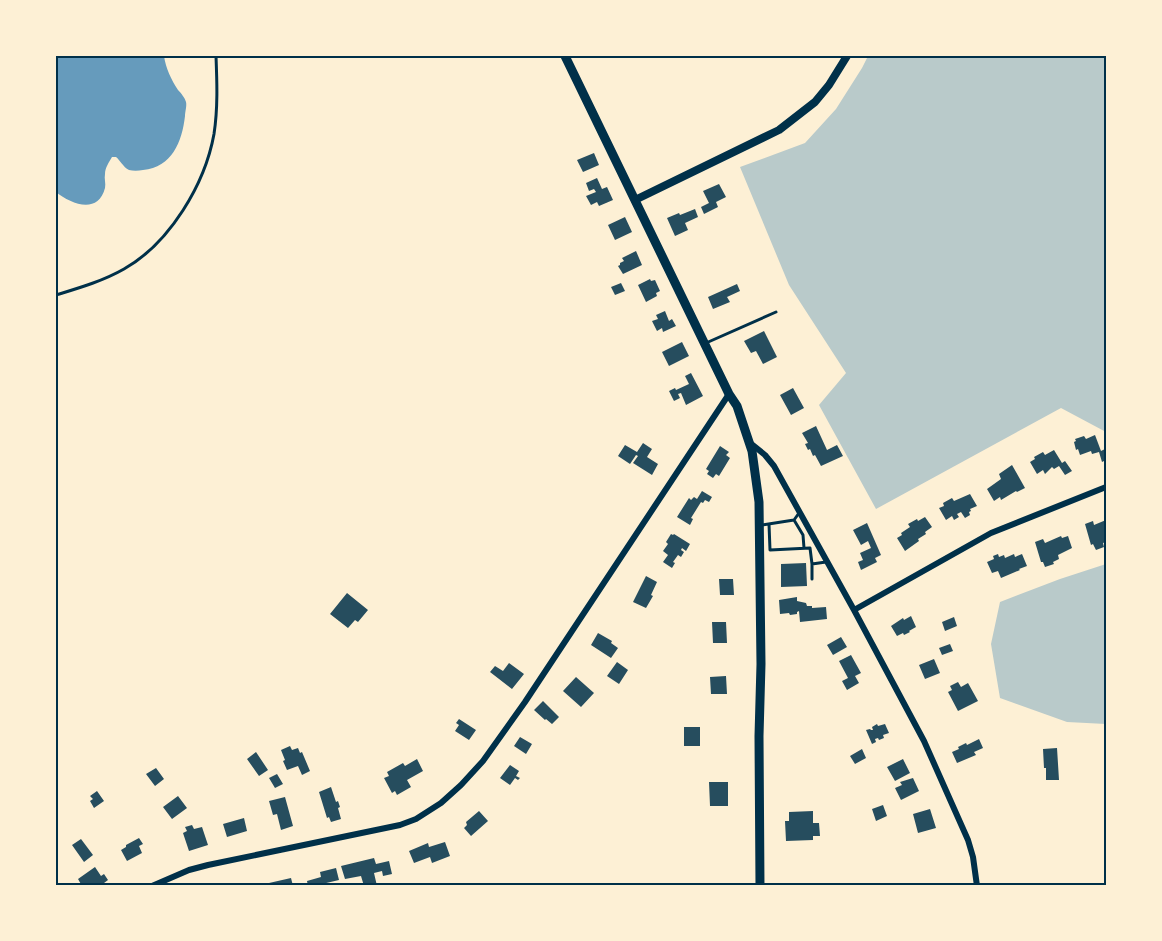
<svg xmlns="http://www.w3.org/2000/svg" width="1162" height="941" font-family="'Open Sans',sans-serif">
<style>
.green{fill:#b9caca}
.water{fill:#669bbc}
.building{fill:#264d5e}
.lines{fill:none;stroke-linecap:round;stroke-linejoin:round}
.service{stroke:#003049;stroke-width:3}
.minor{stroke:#003049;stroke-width:6}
.tertiary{stroke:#003049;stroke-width:8}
.primary{stroke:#003049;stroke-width:9}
.neatline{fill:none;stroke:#003049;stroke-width:2}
</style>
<rect width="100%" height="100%" fill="#fdf0d5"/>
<path class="green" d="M 868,56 L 1106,56 L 1106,432 L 1061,408 L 876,509 L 819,405 L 846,373 L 789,285 L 740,167 L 805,143 L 836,109 L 862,68 Z
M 1106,564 L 1106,724 L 1067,722 L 1000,698 L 991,644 L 1000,602 L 1060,579 Z"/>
<path class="water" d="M 56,56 L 164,56 C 166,69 171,79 178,90 C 181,93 185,98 186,102 C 187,106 185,112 185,116 C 182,142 172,167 143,170 C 138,171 133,171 129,170 C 123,167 120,160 116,157 L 112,157 C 109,162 105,168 105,174 C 104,179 106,183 105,188 C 98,215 71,204 56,192 Z"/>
<path class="building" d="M 594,153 L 599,165 L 583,172 L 577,160 Z
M 597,178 L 602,189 L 607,187 L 613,200 L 599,206 L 597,202 L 591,205 L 586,196 L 596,192 L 594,189 L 589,191 L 586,183 Z
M 719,184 L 726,197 L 716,202 L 718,207 L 704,214 L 701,207 L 709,203 L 703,191 Z
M 695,209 L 698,217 L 685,223 L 688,230 L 675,236 L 667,218 L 679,213 L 680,215 Z
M 625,217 L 632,232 L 615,240 L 608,225 Z
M 636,251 L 642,265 L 623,274 L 618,266 L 620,265 L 620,263 L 624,261 L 622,258 Z
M 650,279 L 651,281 L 655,280 L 660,291 L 656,293 L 657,296 L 646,302 L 638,285 Z
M 621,283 L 625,291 L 615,295 L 611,287 Z
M 737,284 L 740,291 L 727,297 L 730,302 L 713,309 L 708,297 Z
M 665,311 L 669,321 L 672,319 L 676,326 L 663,332 L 662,328 L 657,331 L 652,321 L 658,319 L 656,315 Z
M 764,331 L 777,357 L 763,364 L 756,351 L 751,353 L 744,341 Z
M 682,342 L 689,356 L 669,366 L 662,352 Z
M 691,373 L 703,396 L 686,405 L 681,393 L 678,394 L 680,398 L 674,401 L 669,391 L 675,388 L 676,390 L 689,384 L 685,376 Z
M 793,388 L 804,408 L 791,415 L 780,395 Z
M 816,426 L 827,450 L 837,445 L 843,456 L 821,466 L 815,455 L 813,456 L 810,449 L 808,450 L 805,444 L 808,443 L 802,433 Z
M 1095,435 L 1101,451 L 1105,449 L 1106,452 L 1106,460 L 1102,462 L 1099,452 L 1092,454 L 1091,451 L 1080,455 L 1078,449 L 1076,450 L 1074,442 L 1076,441 L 1075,439 L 1084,436 L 1086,439 Z
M 643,443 L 652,449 L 647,457 L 658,464 L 652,475 L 633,463 L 638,456 L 636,455 L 630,464 L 618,456 L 625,445 L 637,452 Z
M 720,446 L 729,452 L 726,455 L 730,458 L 719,476 L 716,474 L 713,478 L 707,474 L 709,471 L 706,469 Z
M 1054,450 L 1062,463 L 1065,461 L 1072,471 L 1065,475 L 1059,466 L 1054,469 L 1052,467 L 1045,474 L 1043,470 L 1037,474 L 1030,462 L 1035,459 L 1034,457 L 1043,452 L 1045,455 Z
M 1012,465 L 1025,488 L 1017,492 L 1016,491 L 1001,500 L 1000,497 L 994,501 L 987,489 L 1001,479 L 999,474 Z
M 702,491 L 712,497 L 709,502 L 705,500 L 703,503 L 701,502 L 691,518 L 693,519 L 690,525 L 677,517 L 689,498 L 691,500 L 694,497 L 697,499 Z
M 970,494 L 977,506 L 970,509 L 971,511 L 969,512 L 970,515 L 965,518 L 961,512 L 957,514 L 959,517 L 954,520 L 952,516 L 946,520 L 939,508 L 944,506 L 943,503 L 952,498 L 954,501 Z
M 925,517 L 932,527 L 925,532 L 926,534 L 918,539 L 919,541 L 905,551 L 897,538 L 902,535 L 901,533 L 910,527 L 908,524 L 917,519 L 918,521 Z
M 1106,520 L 1106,542 L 1103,543 L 1104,547 L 1096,550 L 1093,544 L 1091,545 L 1085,524 L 1093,521 L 1094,525 Z
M 867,523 L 881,555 L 875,558 L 877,562 L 861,570 L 858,562 L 863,560 L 860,553 L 871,548 L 868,541 L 861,545 L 853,530 Z
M 671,534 L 673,535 L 674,534 L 690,544 L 686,551 L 682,548 L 681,550 L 684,552 L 681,557 L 678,555 L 673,562 L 675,563 L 672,568 L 663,562 L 668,555 L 663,551 L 668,544 L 666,542 Z
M 1061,536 L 1062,538 L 1068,536 L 1072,548 L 1058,555 L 1059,559 L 1053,562 L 1054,564 L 1045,567 L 1043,562 L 1041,562 L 1035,542 L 1043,539 L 1045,543 Z
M 998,554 L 999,557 L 1004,555 L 1005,558 L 1014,554 L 1015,557 L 1022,554 L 1027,566 L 1019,569 L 1020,570 L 1001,578 L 998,571 L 992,573 L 987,562 L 994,559 L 993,556 Z
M 806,563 L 807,586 L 781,587 L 781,564 Z
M 646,576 L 657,582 L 651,595 L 653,596 L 646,608 L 633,602 Z
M 719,579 L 733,579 L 734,595 L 720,595 Z
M 347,593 L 368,610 L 358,622 L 355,620 L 348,628 L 330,614 Z
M 797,597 L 797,601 L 806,603 L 807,606 L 812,606 L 812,608 L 826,607 L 827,619 L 800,622 L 799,611 L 797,612 L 797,614 L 790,615 L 789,613 L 780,614 L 779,600 Z
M 911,616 L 916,627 L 909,631 L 910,632 L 904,635 L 903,633 L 897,636 L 891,626 L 903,618 L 904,620 Z
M 954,617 L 957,626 L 945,631 L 942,622 Z
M 712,622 L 726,622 L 727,643 L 713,643 Z
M 598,633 L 612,641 L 611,643 L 618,648 L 611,658 L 591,645 Z
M 841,637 L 847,647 L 833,655 L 827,645 Z
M 950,644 L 953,651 L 942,655 L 939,648 Z
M 851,655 L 861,673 L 855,676 L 859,683 L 847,690 L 842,681 L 848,678 L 839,661 Z
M 934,659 L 940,673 L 925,679 L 919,665 Z
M 617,662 L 628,670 L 619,684 L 607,676 Z
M 509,663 L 524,674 L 512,689 L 490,672 L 495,666 L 503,671 Z
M 726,676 L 727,694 L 711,694 L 710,677 Z
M 576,677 L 594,693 L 581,707 L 563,691 Z
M 958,682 L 961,687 L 968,683 L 978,701 L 958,711 L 948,692 L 952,690 L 950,686 Z
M 543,701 L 559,717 L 552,724 L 546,719 L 545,720 L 534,710 Z
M 459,719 L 476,730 L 469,740 L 455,731 L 459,725 L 456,723 Z
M 877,724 L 878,726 L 885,724 L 889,733 L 883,735 L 884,738 L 879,740 L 878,738 L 875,739 L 876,742 L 872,744 L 866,730 L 870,729 L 871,730 L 873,730 L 872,727 Z
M 684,727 L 700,727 L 700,746 L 684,746 Z
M 520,737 L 532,744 L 526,754 L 514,746 Z
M 979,739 L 983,748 L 974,752 L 976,755 L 957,763 L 952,752 L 959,749 L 958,747 L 966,743 L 967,745 Z
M 290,746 L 292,750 L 298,748 L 300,753 L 302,752 L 310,771 L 302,775 L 298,766 L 287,770 L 283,761 L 285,760 L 281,750 Z
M 1057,748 L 1059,780 L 1046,780 L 1046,768 L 1044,768 L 1043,749 Z
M 862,749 L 866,758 L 855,764 L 850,756 Z
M 256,752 L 268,770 L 259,776 L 247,759 Z
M 417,759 L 423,771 L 407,780 L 411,787 L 397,795 L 395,791 L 392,793 L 384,778 L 389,776 L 387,772 L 403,763 L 405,766 Z
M 903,759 L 910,773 L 895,781 L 887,767 Z
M 510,765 L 519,771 L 516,776 L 520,778 L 518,780 L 515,778 L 510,785 L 500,778 Z
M 156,768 L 164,779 L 155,786 L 146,774 Z
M 277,774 L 283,784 L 275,788 L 269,778 Z
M 913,778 L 919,791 L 901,800 L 895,788 L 902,785 L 900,782 Z
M 709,782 L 728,782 L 728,806 L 710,806 Z
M 331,787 L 336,802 L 338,801 L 340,807 L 338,808 L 341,819 L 331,822 L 329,817 L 327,818 L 319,792 Z
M 97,791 L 104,801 L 94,808 L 90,801 L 93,799 L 90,796 Z
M 178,796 L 187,808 L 172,819 L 163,807 Z
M 285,797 L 293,826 L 281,830 L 277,814 L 273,815 L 269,801 Z
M 883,805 L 887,816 L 876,821 L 872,809 Z
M 930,809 L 936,828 L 918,833 L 913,814 Z
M 479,811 L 488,821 L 471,836 L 464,828 L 467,825 L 466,822 Z
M 813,811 L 813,823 L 819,823 L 820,836 L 813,836 L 813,840 L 786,841 L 785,821 L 789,821 L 789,812 Z
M 244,818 L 247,831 L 227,837 L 223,824 Z
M 192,825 L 194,829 L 202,827 L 208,845 L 189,851 L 183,833 L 187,831 L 185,827 Z
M 139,838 L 143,844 L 139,846 L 142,853 L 127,861 L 121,850 L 126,847 L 126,845 Z
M 81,839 L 93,855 L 84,862 L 72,845 Z
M 445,842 L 450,856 L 432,863 L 430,857 L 414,863 L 409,851 L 428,843 L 429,847 Z
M 374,858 L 376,864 L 389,861 L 392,874 L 383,876 L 382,871 L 374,873 L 377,886 L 364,886 L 361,876 L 345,879 L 341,866 Z
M 95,867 L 101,876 L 104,874 L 108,880 L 100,886 L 82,886 L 78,879 Z
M 336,868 L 339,880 L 322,884 L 323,886 L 308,886 L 307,881 L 321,877 L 320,872 Z
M 291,878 L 293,886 L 269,886 L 269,883 Z"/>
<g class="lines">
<path class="service" d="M 56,295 C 79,288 103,281 124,269 C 170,243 205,184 214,134 C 218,108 217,82 216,56
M 706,343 L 776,312
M 794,520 L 803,535 L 804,548
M 769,524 L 770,550 L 810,548 L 812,564
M 762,525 L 794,520 L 799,513
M 812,579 L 812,564 L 826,562"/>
<path class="minor" d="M 749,442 L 765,455 L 774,466 L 854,610 L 924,741 L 968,840 L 973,857 L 977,886
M 854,610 L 991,533 L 1106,487
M 152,886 L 189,870 L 208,865 L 400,825 L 416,819 L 441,803 L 461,785 L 483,761 L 525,702 L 729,394"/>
<path class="tertiary" d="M 635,200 L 779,130 L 815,102 L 829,85 L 847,56"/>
<path class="primary" d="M 565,56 L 729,394 L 737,406 L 752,451 L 759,502 L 761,664 L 759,736 L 760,886"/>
</g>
<rect width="1162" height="941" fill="none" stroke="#fdf0d5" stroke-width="114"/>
<rect x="57" y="57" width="1048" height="827" class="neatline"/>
</svg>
